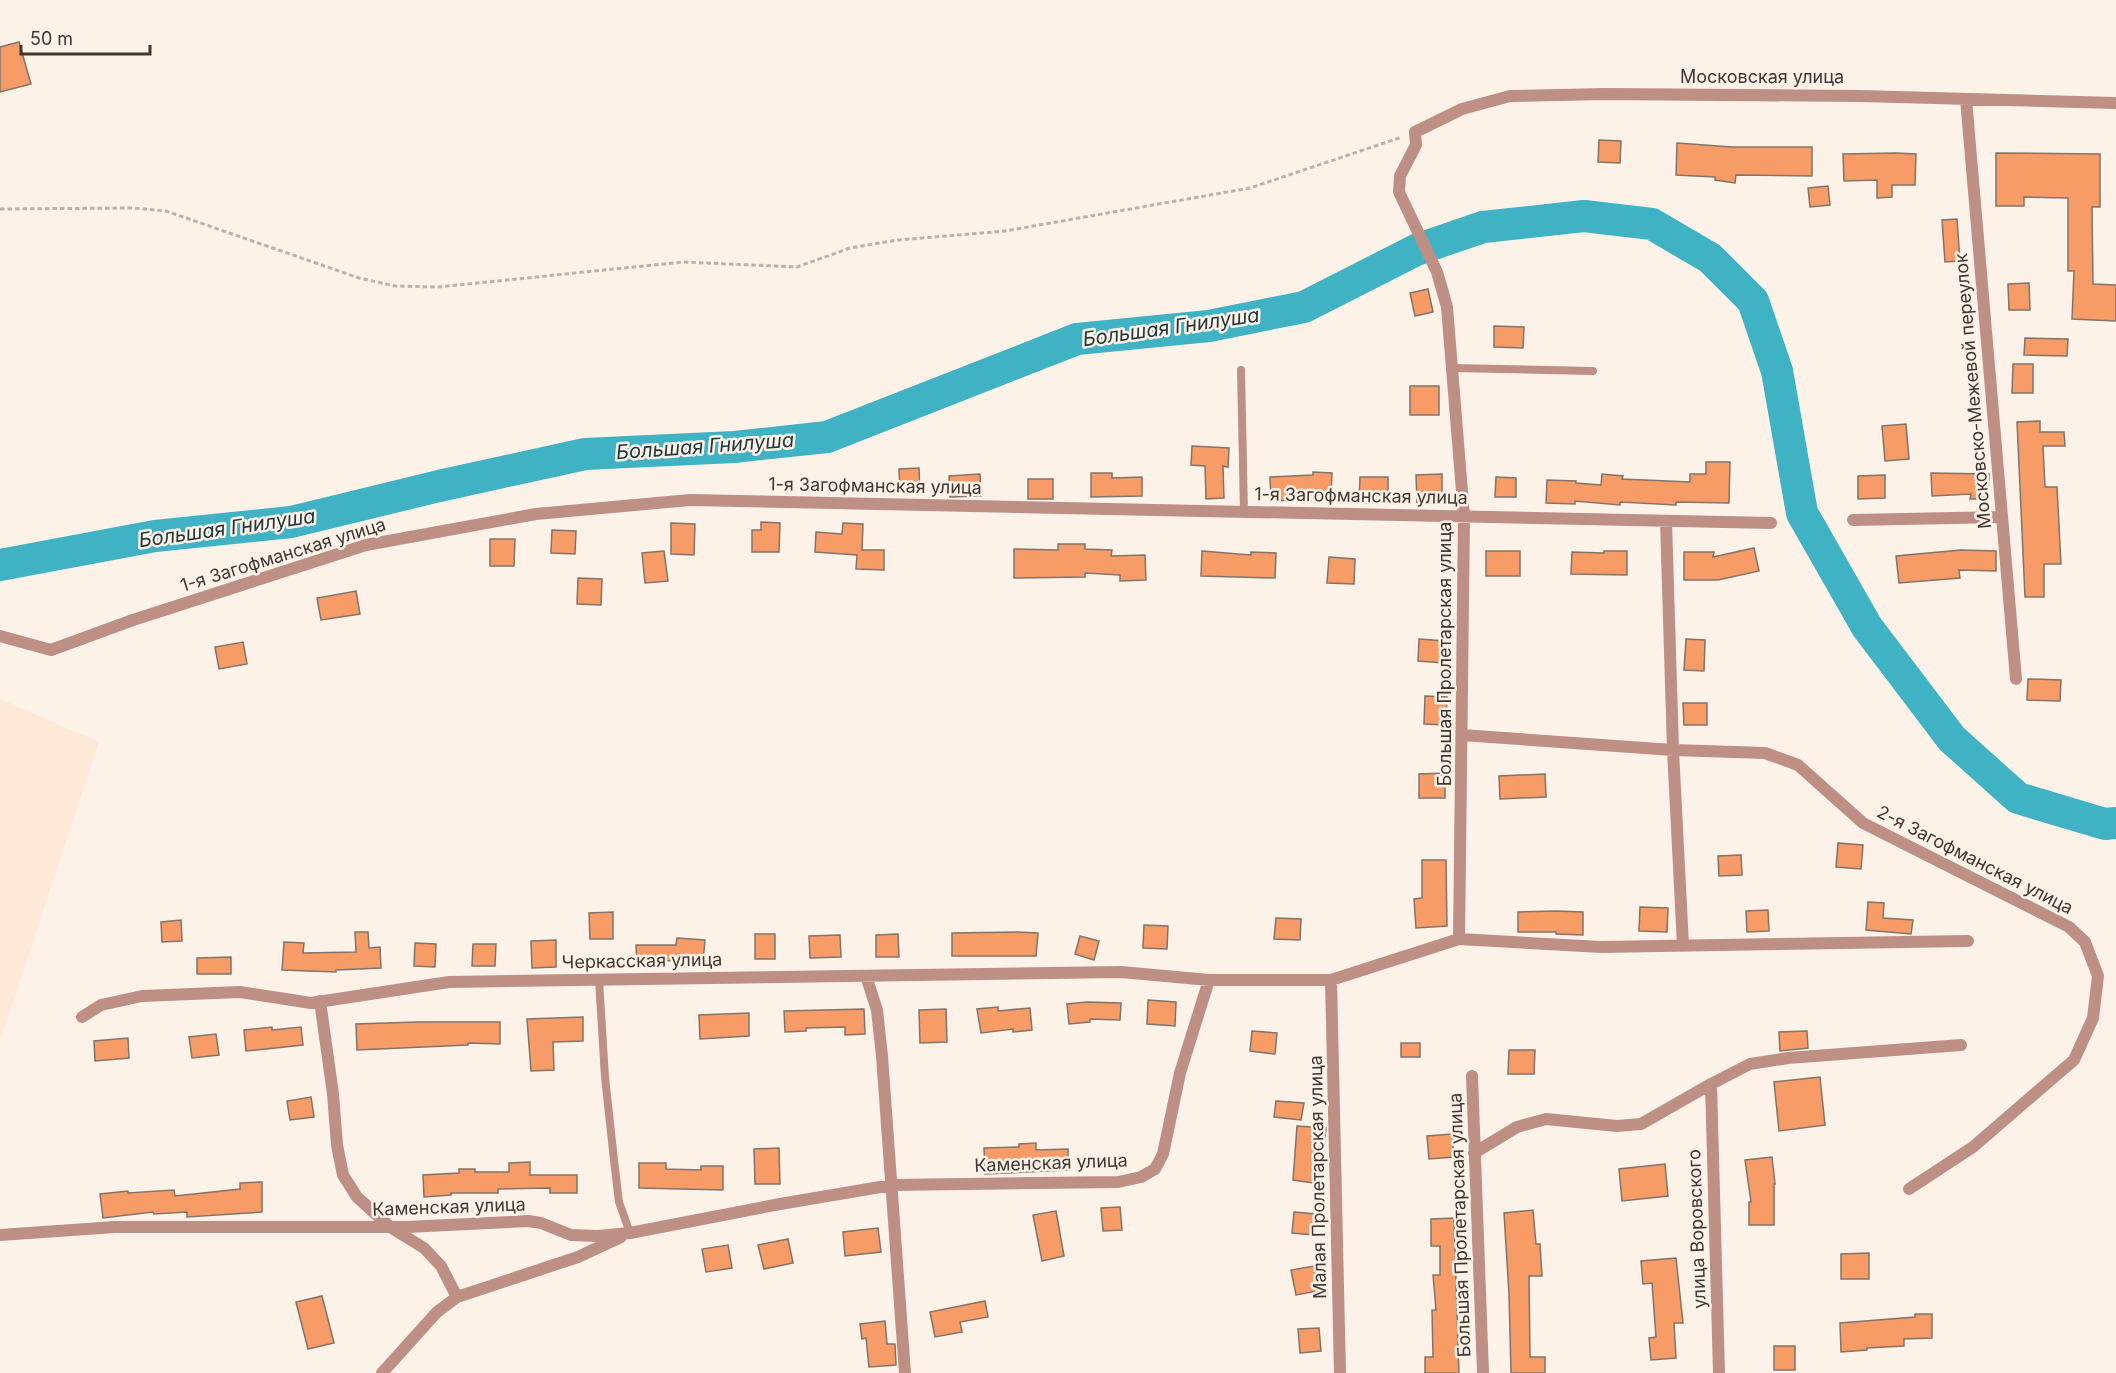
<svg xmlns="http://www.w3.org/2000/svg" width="2116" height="1373" font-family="Inter,sans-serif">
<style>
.built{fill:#fee9d8}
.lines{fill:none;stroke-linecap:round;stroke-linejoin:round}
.river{stroke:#3fb2c4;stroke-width:32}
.building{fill:#f89c67;stroke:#82736b;stroke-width:1.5}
.path{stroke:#bbb2aa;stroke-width:3;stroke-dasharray:4.5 3;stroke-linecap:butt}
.lane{stroke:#be9085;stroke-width:8}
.street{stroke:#be9085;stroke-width:12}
.labels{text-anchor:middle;stroke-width:5;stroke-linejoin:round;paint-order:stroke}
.street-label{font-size:18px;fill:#3d3833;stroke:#fdf2e8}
.water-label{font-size:20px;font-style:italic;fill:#20393d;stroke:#fdf2e8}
</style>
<rect width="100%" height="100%" fill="#fdf2e8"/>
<path class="built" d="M 0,699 L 99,742 L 0,1041 Z"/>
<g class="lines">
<path class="river" d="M 0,565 L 155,536 L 291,522 L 439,486 L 585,454 L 734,447 L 827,437 L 1077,339 L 1209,326 L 1304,307 L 1416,250 L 1483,227 L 1584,216 L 1652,224 L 1710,258 L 1753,301 L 1777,371 L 1802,513 L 1867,627 L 1952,739 L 2018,798 L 2105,824 L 2116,823"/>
</g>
<path class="building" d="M 19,42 L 31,84 L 0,92 L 0,47 Z
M 1599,140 L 1621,141 L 1620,163 L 1598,162 Z
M 1677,143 L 1732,147 L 1812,147 L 1812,176 L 1736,175 L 1735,183 L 1715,180 L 1715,177 L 1676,175 Z
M 1896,153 L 1916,154 L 1915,185 L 1892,185 L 1892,197 L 1877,198 L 1877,180 L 1844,181 L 1843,154 Z
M 1996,153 L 2100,154 L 2100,207 L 2092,207 L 2093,284 L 2116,285 L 2116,321 L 2072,319 L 2074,271 L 2068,271 L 2068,198 L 2024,197 L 2024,206 L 1996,206 Z
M 1828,186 L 1830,205 L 1810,207 L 1808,188 Z
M 1957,219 L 1960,261 L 1945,262 L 1942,220 Z
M 2029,283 L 2030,310 L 2009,310 L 2008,284 Z
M 1428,289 L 1433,312 L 1415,316 L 1410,293 Z
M 1494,326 L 1524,327 L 1523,348 L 1494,347 Z
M 2025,338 L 2068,339 L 2067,356 L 2024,355 Z
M 2013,364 L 2033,364 L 2033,393 L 2012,393 Z
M 1410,386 L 1439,386 L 1439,415 L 1410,415 Z
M 2040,421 L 2040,432 L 2064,432 L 2065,446 L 2043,446 L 2045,487 L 2057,487 L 2061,564 L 2044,564 L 2044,597 L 2025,597 L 2017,422 Z
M 1906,424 L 1909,459 L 1885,461 L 1882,426 Z
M 1192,446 L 1229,448 L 1228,467 L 1223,466 L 1224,498 L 1206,499 L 1205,466 L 1191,465 Z
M 1706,462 L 1730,462 L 1729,503 L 1676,502 L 1676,505 L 1620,502 L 1620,505 L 1575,501 L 1575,504 L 1546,503 L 1547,480 L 1576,481 L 1576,483 L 1601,485 L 1602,474 L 1623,476 L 1622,479 L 1690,482 L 1690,474 L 1706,474 Z
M 919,468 L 920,492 L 900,493 L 899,469 Z
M 1313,472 L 1332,473 L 1331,496 L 1297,494 L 1297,500 L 1271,501 L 1270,477 L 1313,475 Z
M 1091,473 L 1112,473 L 1112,478 L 1142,477 L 1142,496 L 1091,497 Z
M 1931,473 L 1989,474 L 1988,499 L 1970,499 L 1971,494 L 1932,496 Z
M 980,474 L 981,496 L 950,497 L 949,476 Z
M 1442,474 L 1442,502 L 1417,503 L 1416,475 Z
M 1885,475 L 1885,498 L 1858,499 L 1858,476 Z
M 1360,477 L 1388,477 L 1388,503 L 1359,503 Z
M 1496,477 L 1516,478 L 1516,497 L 1495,497 Z
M 1028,479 L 1053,479 L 1053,499 L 1028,499 Z
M 761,522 L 780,523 L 779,552 L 752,552 L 752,530 L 761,530 Z
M 671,523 L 695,524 L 694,555 L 671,554 Z
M 843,523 L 863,524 L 862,550 L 884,550 L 884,570 L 856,569 L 857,555 L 815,552 L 816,532 L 842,534 Z
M 552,530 L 576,531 L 575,554 L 551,553 Z
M 490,539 L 515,539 L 514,566 L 490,566 Z
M 1058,544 L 1085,544 L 1085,549 L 1112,550 L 1111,556 L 1145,555 L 1146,580 L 1120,581 L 1120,575 L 1085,573 L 1085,577 L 1014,578 L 1014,549 L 1058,550 Z
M 1754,548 L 1759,571 L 1718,580 L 1684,580 L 1684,552 L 1714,552 L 1713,557 Z
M 1961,550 L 1996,551 L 1996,571 L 1959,570 L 1960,578 L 1899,583 L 1896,556 Z
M 664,551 L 668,581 L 645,583 L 642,553 Z
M 1202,551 L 1251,555 L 1251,552 L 1276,553 L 1275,578 L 1201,576 Z
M 1486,551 L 1520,551 L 1520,576 L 1486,576 Z
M 1604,551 L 1627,551 L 1627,575 L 1571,574 L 1572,552 L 1604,553 Z
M 1329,557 L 1355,559 L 1354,584 L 1327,583 Z
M 578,578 L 602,579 L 601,605 L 577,604 Z
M 356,591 L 360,614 L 321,620 L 317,598 Z
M 1419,639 L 1445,641 L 1443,663 L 1418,661 Z
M 1686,639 L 1705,640 L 1704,671 L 1684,670 Z
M 243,642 L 247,664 L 219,669 L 215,647 Z
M 2028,679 L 2061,680 L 2060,701 L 2027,700 Z
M 1425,696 L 1447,697 L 1446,725 L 1424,724 Z
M 1683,703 L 1707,703 L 1707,725 L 1684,725 Z
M 1445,773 L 1445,798 L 1419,798 L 1419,774 Z
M 1545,774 L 1546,797 L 1500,799 L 1499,776 Z
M 1838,843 L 1863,845 L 1861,869 L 1836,867 Z
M 1741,855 L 1742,875 L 1719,876 L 1718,856 Z
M 1422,860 L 1446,860 L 1447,926 L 1416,928 L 1414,899 L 1422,898 Z
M 1868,902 L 1884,903 L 1883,918 L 1913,920 L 1911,934 L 1866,930 Z
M 1640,907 L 1668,908 L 1667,932 L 1639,931 Z
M 1768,910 L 1769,931 L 1747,932 L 1746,911 Z
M 1557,911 L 1583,912 L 1583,935 L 1556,934 L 1556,932 L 1518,932 L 1518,912 Z
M 613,912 L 613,939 L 590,939 L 589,913 Z
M 1276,918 L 1301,919 L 1300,940 L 1274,939 Z
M 181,920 L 182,941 L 162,942 L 161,922 Z
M 1144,925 L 1168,926 L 1167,949 L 1143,948 Z
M 355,932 L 368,932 L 369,948 L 380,947 L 381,968 L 336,970 L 336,972 L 282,970 L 284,942 L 304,943 L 303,953 L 356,952 Z
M 1018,932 L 1038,933 L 1036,956 L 952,956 L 952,933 Z
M 755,934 L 775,934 L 775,959 L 755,959 Z
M 898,934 L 899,957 L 876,957 L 876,935 Z
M 840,935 L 841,957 L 810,958 L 809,936 Z
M 1080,936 L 1099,941 L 1094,960 L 1075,954 Z
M 677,938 L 705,940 L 703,963 L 658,960 L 658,964 L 637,964 L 636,945 L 676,945 Z
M 556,940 L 556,967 L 532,968 L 531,941 Z
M 415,943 L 436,944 L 435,967 L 414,966 Z
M 473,944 L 496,944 L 495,966 L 472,966 Z
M 231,957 L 231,974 L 197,974 L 197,958 Z
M 1148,1000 L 1176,1002 L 1175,1026 L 1147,1024 Z
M 1087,1002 L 1121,1003 L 1120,1020 L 1090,1019 L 1090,1022 L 1069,1024 L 1067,1004 Z
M 998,1007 L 998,1011 L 1030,1008 L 1032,1030 L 1013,1032 L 1013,1029 L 981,1033 L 977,1009 Z
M 864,1009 L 865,1034 L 845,1035 L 845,1027 L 806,1028 L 806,1031 L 785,1032 L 784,1011 Z
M 946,1009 L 947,1042 L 920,1043 L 919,1010 Z
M 749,1013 L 749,1036 L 700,1039 L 699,1015 Z
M 583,1017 L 583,1041 L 553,1042 L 554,1070 L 531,1071 L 527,1019 Z
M 417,1022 L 500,1022 L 500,1044 L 468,1043 L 468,1045 L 357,1050 L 356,1024 Z
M 272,1027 L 272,1030 L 301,1027 L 303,1045 L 246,1051 L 244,1030 Z
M 1252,1031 L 1277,1033 L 1275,1054 L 1250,1051 Z
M 1807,1031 L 1808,1048 L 1780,1051 L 1779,1032 Z
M 216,1034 L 219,1055 L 192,1058 L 189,1037 Z
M 128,1038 L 129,1058 L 95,1061 L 94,1041 Z
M 1401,1043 L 1420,1043 L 1420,1057 L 1401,1057 Z
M 1509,1050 L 1535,1050 L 1534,1074 L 1508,1074 Z
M 1820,1077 L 1825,1125 L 1779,1131 L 1774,1082 Z
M 311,1097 L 314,1117 L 290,1120 L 287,1101 Z
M 1276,1101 L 1304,1103 L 1301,1120 L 1274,1117 Z
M 1297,1126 L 1326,1128 L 1320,1184 L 1293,1180 Z
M 1452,1134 L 1454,1157 L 1429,1159 L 1427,1136 Z
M 1036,1143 L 1036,1150 L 1068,1149 L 1068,1170 L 985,1174 L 984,1148 L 1019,1147 L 1019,1144 Z
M 779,1148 L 780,1184 L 755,1184 L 754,1149 Z
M 1772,1157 L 1775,1184 L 1774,1184 L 1774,1225 L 1749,1225 L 1749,1202 L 1751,1202 L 1745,1160 Z
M 530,1162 L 530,1175 L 577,1175 L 577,1193 L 550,1193 L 550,1188 L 498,1189 L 498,1193 L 451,1193 L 451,1195 L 424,1197 L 423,1175 L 459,1173 L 459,1169 L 475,1169 L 475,1172 L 509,1172 L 509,1163 Z
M 639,1163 L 666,1163 L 666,1169 L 701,1170 L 701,1166 L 723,1166 L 723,1190 L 639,1188 Z
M 1665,1164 L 1668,1196 L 1622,1201 L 1619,1169 Z
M 262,1182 L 262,1212 L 187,1217 L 187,1212 L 154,1214 L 153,1212 L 103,1218 L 100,1194 L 128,1191 L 128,1193 L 174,1190 L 175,1196 L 240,1189 L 240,1183 Z
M 1120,1207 L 1122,1230 L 1103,1231 L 1101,1208 Z
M 1533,1210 L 1536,1244 L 1540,1244 L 1542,1276 L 1529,1276 L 1530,1357 L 1545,1357 L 1545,1373 L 1511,1373 L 1509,1294 L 1504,1213 Z
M 1056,1211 L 1064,1256 L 1042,1261 L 1033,1215 Z
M 1294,1212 L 1316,1214 L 1314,1235 L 1292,1233 Z
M 1454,1218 L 1459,1373 L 1425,1373 L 1425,1357 L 1433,1357 L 1432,1310 L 1436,1310 L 1433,1275 L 1440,1275 L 1440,1246 L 1431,1246 L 1431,1219 Z
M 878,1228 L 881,1252 L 845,1256 L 843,1232 Z
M 788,1239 L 793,1263 L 764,1269 L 758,1245 Z
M 728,1245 L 732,1268 L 706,1272 L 702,1249 Z
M 1869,1253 L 1869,1279 L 1841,1279 L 1841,1254 Z
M 1676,1258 L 1683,1323 L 1674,1323 L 1676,1358 L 1651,1360 L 1649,1338 L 1656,1337 L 1652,1283 L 1643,1284 L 1641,1261 Z
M 1314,1266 L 1318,1291 L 1296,1295 L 1291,1270 Z
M 322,1296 L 334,1343 L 308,1349 L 296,1302 Z
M 985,1301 L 988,1317 L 960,1322 L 962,1332 L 935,1337 L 930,1312 Z
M 1915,1314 L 1932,1314 L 1932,1338 L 1904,1339 L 1904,1346 L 1867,1348 L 1867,1350 L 1841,1352 L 1840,1323 L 1915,1317 Z
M 885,1321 L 887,1344 L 895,1344 L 896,1365 L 869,1367 L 866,1338 L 862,1339 L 860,1324 Z
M 1319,1328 L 1321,1351 L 1300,1353 L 1298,1329 Z
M 1774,1346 L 1795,1346 L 1795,1370 L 1774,1370 Z"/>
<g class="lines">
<path class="path" d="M 0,209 L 133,208 L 166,211 L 359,278 L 395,286 L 438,287 L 683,262 L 797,267 L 850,248 L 898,240 L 1005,231 L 1250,188 L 1402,137"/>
<path class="lane" d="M 1452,368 L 1593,371
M 1241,370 L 1244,512
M 599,980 L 605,1077 L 614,1160 L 619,1202 L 630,1233"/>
<path class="street" d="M 1966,99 L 2016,679
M 1853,520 L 2002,517
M 1666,521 L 1673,750 L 1683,945
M 0,636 L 51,650 L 133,620 L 366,545 L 536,514 L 690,500 L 1771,523
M 1462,735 L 1673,750 L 1765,753 L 1798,765 L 1863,823 L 2069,927 L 2085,942 L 2098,976 L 2093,1018 L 2074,1060 L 1973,1147 L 1909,1189
M 1459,939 L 1464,516 L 1447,307 L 1437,272 L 1399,192 L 1400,176 L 1416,145 L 1415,132 L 1462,109 L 1510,96 L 1604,94 L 1860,96 L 2116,103
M 866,976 L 877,1010 L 882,1056 L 905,1373
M 1331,980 L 1340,1373
M 320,1001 L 333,1094 L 337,1145 L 343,1175 L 357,1197 L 390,1227 L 424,1248 L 441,1266 L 457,1297
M 82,1017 L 101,1005 L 142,996 L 240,992 L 311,1003 L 449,982 L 1121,972 L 1209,980 L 1331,980 L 1459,939 L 1601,947 L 1968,941
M 1472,1076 L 1483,1373
M 1711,1084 L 1719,1373
M 1474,1153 L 1517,1127 L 1546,1119 L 1617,1126 L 1641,1124 L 1711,1084 L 1750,1064 L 1788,1058 L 1961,1045
M 0,1235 L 115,1227 L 407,1227 L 528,1221 L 541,1223 L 571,1235 L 598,1236 L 630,1233 L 780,1204 L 892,1185 L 1118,1182 L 1141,1177 L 1155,1169 L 1163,1154 L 1180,1073 L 1209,980
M 382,1373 L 437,1312 L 457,1297 L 578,1257 L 621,1237"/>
</g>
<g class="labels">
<g class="street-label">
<text x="1762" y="83">Московская улица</text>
<text transform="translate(1973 391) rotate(-95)" y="6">Московско-Межевой переулок</text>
<text transform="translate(875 486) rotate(1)" y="6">1-я Загофманская улица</text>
<text transform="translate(1361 496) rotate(1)" y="6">1-я Загофманская улица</text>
<text transform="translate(283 555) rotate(-17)" y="6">1-я Загофманская улица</text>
<text transform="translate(1445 654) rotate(-90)" y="6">Большая Пролетарская улица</text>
<text transform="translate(1975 860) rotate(27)" y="6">2-я Загофманская улица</text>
<text transform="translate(642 961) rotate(-1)" y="6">Черкасская улица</text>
<text transform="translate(1051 1163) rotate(-2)" y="6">Каменская улица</text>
<text transform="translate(1318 1177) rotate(-91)" y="6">Малая Пролетарская улица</text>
<text transform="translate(449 1207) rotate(-2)" y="6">Каменская улица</text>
<text transform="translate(1460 1225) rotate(-92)" y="6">Большая Пролетарская улица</text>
<text transform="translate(1697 1229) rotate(-92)" y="6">улица Воровского</text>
</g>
<g class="water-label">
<text transform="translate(1171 327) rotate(-8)" y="7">Большая Гнилуша</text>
<text transform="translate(705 446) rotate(-4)" y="7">Большая Гнилуша</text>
<text transform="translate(227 528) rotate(-8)" y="7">Большая Гнилуша</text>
</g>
</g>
<path d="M21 45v9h129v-9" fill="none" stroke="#3d3833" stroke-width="3"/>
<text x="30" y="45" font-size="18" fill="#3d3833" stroke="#fdf2e8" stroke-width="4.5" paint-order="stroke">50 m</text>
</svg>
